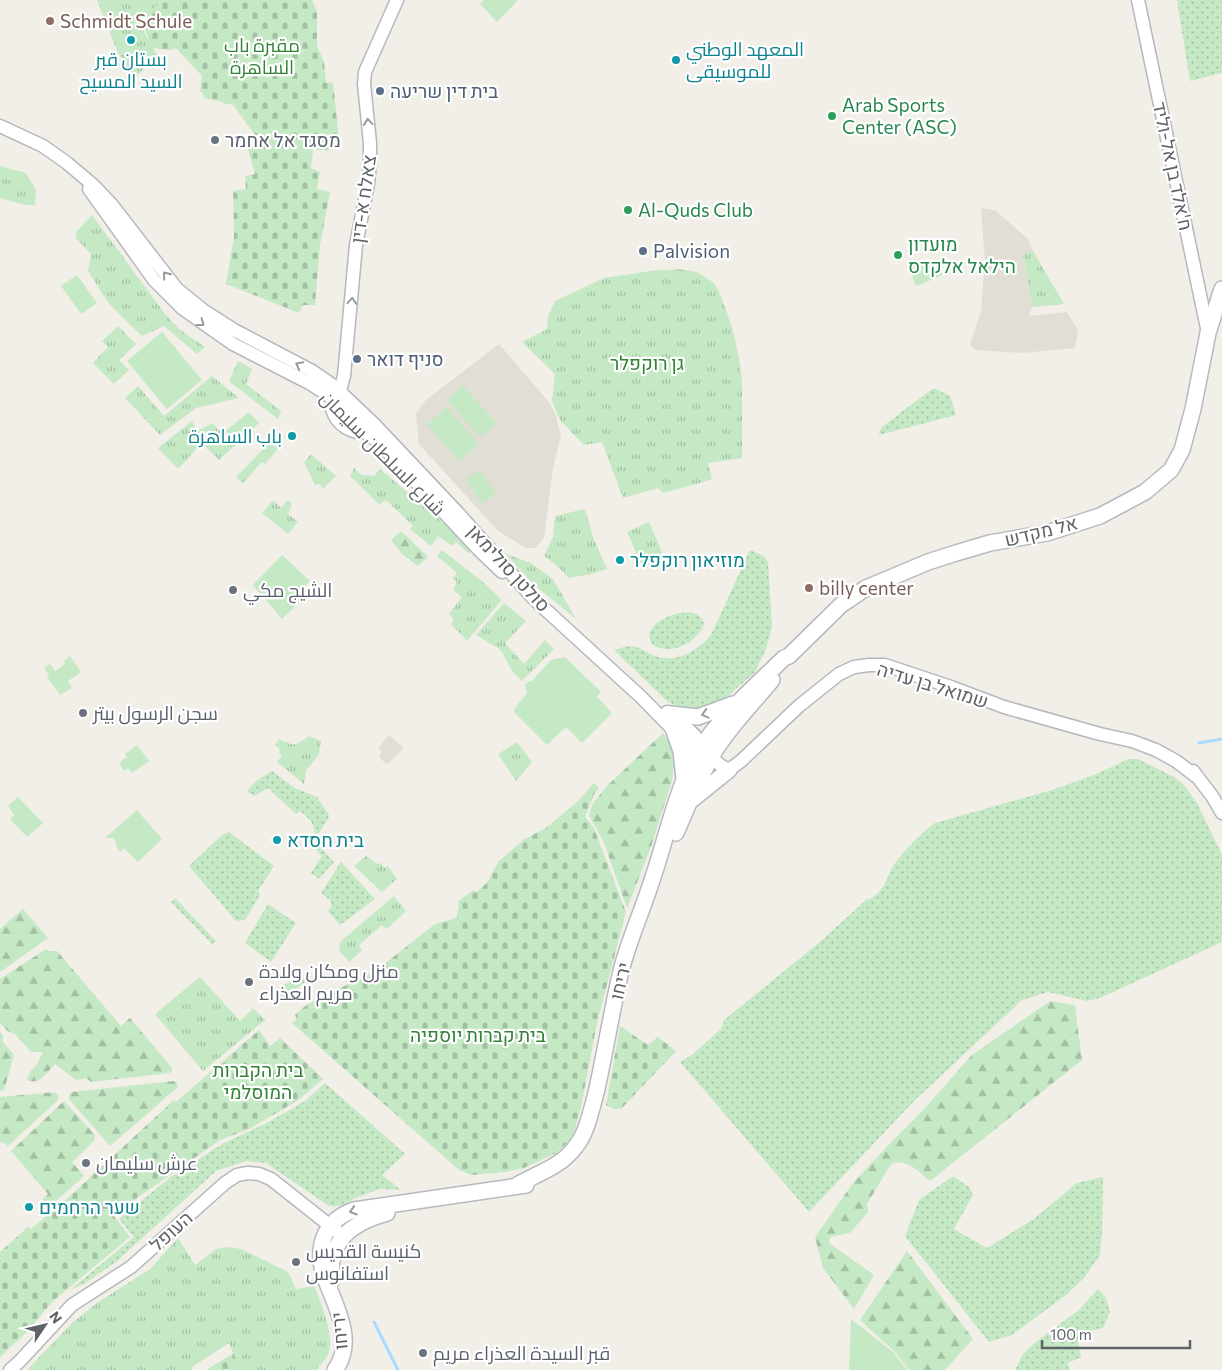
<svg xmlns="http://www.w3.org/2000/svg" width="1222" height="1370" font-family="Commissioner,Cairo,Heebo,sans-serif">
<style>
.education{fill:#e1ded6}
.grass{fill:url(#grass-dots)}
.forest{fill:url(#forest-firs)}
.cemetery{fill:url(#cemetery-stones)}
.park{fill:url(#park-tufts)}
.garden{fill:#c5e8c5}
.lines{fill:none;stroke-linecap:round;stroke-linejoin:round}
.stream{stroke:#aadaff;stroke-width:3}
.tertiary-casing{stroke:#b5b8bc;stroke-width:15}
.secondary-casing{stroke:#b6babf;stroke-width:18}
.tertiary{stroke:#fff;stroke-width:12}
.secondary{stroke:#fff;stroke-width:15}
.oneway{stroke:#979a9d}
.education-dot{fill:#8d6e63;stroke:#fff;stroke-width:2}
.culture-dot{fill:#0f9aa8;stroke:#fff;stroke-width:2}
.service-dot{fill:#5c6f8a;stroke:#fff;stroke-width:2}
.leisure-dot{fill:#2e9e5b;stroke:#fff;stroke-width:2}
.worship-dot{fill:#6b7280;stroke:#fff;stroke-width:2}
.labels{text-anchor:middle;stroke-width:4.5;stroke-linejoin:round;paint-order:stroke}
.education-label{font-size:19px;fill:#785e54;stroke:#fff;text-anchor:start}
.park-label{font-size:19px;fill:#348238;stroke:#fff}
.culture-label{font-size:19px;fill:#0d838f;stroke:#fff;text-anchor:start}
.service-label{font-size:19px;fill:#4e5e75;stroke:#fff;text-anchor:start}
.leisure-label{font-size:19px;fill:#27864d;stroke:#fff;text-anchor:start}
.worship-label{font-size:19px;fill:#5b616d;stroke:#fff;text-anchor:start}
.street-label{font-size:19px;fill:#5f6368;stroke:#fff}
</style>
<defs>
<pattern id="grass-dots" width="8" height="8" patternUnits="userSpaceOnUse" patternTransform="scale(1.25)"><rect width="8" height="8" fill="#c5e8c5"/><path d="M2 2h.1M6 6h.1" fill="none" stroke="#a3c0a4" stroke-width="1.8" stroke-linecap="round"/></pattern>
<pattern id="forest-firs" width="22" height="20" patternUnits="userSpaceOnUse" patternTransform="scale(1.25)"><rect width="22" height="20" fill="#c5e8c5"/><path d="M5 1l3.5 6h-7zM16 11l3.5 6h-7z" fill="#a3c0a4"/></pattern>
<pattern id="cemetery-stones" width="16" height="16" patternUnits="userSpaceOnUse" patternTransform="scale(1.25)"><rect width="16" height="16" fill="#c5e8c5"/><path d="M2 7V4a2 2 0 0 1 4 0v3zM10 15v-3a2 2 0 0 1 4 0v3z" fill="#a3c0a4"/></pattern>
<pattern id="park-tufts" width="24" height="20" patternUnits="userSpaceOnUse" patternTransform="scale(1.25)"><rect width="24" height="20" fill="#c5e8c5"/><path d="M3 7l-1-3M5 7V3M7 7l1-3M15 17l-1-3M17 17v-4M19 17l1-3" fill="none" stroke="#a3c0a4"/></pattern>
</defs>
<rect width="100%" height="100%" fill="#f1efe8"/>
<path class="education" d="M 981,208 L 995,210 L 1028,239 L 1033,251 L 1023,256 L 1032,307 L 1029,316 L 1067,312 L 1078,330 L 1075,348 L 1022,353 L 975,350 L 970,344 L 981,311 L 985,261 Z
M 499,344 L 548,401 L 555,413 L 561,435 L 553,468 L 544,538 L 536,548 L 526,548 L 498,531 L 419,444 L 416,413 L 426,400 Z
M 389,735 L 404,748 L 387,765 L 379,757 L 382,752 L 378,749 Z"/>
<path class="grass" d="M 1177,0 L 1222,0 L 1222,73 L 1190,81 Z
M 932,389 L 936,389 L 950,396 L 956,415 L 879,435 L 880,430 L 882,427 Z
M 750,550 L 764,556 L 768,562 L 772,627 L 766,649 L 755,672 L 728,696 L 711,707 L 695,711 L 679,708 L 666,700 L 614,650 C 619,649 624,646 629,646 C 639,646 647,653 655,656 C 676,664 698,651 711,635 Z
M 680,613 C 690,612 701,612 704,624 C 698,643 669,657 652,644 L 649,637 C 651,622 667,616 680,613 Z
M 1129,759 L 1138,759 L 1174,777 L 1184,785 L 1197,803 L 1222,855 L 1222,942 L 1100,998 L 1087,1001 L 1048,992 L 1022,1000 L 913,1102 L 809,1212 L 680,1062 L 692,1055 L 721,1029 L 724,1020 L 820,942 L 866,900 C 883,896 886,878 894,865 C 897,860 902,854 906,850 C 915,840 924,831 935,823 L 1052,790 L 1094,775 Z
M 272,771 L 295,788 L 317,797 L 329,815 L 328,819 L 319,833 L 316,834 C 314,831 314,829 313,826 C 312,820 305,816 300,811 L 296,814 L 268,788 L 254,796 L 247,791 L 257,780 Z
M 229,832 L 274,866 L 258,891 L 260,895 L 245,920 L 236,921 L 189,866 L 222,835 Z
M 316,842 L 334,862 L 319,879 L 311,873 L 322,856 L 312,846 L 313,843 Z
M 341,862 L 375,899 L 340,925 L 328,911 L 332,906 L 330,900 L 321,893 Z
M 175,898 L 216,941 L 212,944 L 171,902 Z
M 268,904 L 296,923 L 271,962 L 245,943 Z
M 325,1083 L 405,1154 L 382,1175 L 401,1190 L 380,1189 L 355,1198 L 343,1206 L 329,1206 L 266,1163 L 246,1161 L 216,1171 L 116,1262 L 84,1284 L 70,1290 L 134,1237 L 119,1219 L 171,1177 L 224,1143 L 267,1123 L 305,1101 Z
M 953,1176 L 969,1187 L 973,1195 L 954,1229 L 987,1248 L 1035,1218 L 1077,1183 L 1103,1177 L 1102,1233 L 1100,1255 L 1084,1278 L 1066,1295 L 1012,1335 L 989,1342 L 905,1236 L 919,1200 Z
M 1098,1289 L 1106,1298 L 1110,1312 L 1103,1328 L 1089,1331 L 1088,1339 L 1078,1341 L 1081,1357 L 1068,1363 L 1069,1370 L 1015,1370 L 1023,1354 L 1037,1341 L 1079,1310 Z"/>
<path class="forest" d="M 401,531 L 428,557 L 418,566 L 402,554 L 391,540 Z
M 663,733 L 669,741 L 675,755 L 672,781 L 650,850 L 627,908 L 604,843 L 589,815 L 593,803 L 608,785 Z
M 23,909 L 48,938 L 0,972 L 0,929 Z
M 46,949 L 49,951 L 57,951 L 121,1026 L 130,1018 L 172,1068 L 172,1071 L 169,1073 L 91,1082 L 86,1078 L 76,1080 L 55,1064 C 47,1072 40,1086 27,1080 L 30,1072 L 37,1064 L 43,1052 L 31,1052 L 15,1034 L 9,1032 L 0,1023 L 0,979 Z
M 1050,1001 L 1075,1005 L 1082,1060 L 930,1181 C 919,1172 906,1157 891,1164 L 867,1204 L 868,1212 L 850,1233 L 830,1237 L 829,1243 L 874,1275 L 854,1309 L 823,1268 L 815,1237 L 853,1183 L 879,1155 L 923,1110 L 972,1055 Z
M 0,1032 L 3,1036 L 3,1042 L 14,1055 L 4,1090 L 0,1091 Z
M 174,1081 L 177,1083 L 178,1087 L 110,1146 L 69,1099 L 69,1095 L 72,1092 Z
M 55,1092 L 59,1096 L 57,1101 L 8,1146 L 5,1143 L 0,1142 L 0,1097 Z
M 64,1101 L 95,1135 L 94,1141 L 72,1162 L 84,1176 L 48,1208 L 42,1200 L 48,1194 L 11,1151 Z
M 907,1251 L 973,1339 L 945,1370 L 909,1370 L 894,1351 L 860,1320 Z"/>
<path class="cemetery" d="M 161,0 L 312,0 L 317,12 L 317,46 L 324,62 L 326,83 L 333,82 L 338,131 L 335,143 L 328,143 L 329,151 L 313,149 L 311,168 L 320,172 L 317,189 L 330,192 L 320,245 L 315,305 L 303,305 L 299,313 L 226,284 L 234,236 L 233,191 L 246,189 L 245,176 L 255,174 L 247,146 L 259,140 L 233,105 L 205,98 L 200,90 L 202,76 L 176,48 L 171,50 L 152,48 L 143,24 L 148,15 Z
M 594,783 L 599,788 L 594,794 L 585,817 L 594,828 L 626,912 L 597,1023 L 581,1107 L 575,1129 L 570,1140 L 556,1153 L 524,1168 L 506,1172 L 471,1175 L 459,1170 L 292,1023 L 297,1019 L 295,1015 C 314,996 343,988 366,976 C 372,973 375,968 382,966 L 435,924 L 457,918 L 459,901 L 473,890 L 476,892 L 487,883 L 498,862 L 523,840 L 546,828 L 579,800 Z
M 620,1026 L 648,1045 L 658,1037 L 676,1051 L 621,1109 L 614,1109 L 606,1105 Z
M 259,1030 L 270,1046 L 280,1038 L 323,1079 L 297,1101 L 249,1129 L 220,1140 L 113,1215 L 130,1237 L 53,1301 L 27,1332 L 0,1357 L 0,1252 L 28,1227 L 31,1229 L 70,1196 L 174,1100 L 176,1102 Z
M 234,1353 L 240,1370 L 206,1370 Z"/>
<path class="park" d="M 97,0 L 161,0 L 148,15 L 143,24 L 144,32 L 157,55 L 135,78 L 118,53 Z
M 0,166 L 26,173 L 36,190 L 35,205 L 25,205 L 0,198 Z
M 92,215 L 166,315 L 179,329 L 205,347 L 197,354 L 164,326 L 142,336 L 109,304 L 88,271 L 91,254 L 76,238 L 76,232 Z
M 1033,251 L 1064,304 L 1032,307 L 1023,255 Z
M 678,269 L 697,272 L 714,283 L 721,296 L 732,327 L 739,358 L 742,380 L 742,458 L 708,463 L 712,479 L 696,484 L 663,493 L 658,488 L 623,498 L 602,442 L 584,445 L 560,420 L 552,401 L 555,374 L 522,342 L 547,329 L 548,316 L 555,301 L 604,278 L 651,271 Z
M 118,326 L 136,344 L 119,360 L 129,370 L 114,384 L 93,363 L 108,347 L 102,341 Z
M 238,361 L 252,369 L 246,384 L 281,411 L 278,419 L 229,381 Z
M 212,376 L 239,398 L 196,408 L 160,435 L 125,398 L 138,386 L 164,416 Z
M 249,412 L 259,423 L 219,460 L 202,443 L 178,469 L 158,448 L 192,421 L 197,431 L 213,423 L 222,434 Z
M 270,442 L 278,449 L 265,464 L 262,462 L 243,483 L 236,477 Z
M 311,454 L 336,476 L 323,489 L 320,484 L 315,485 L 304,462 Z
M 354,468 L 362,475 L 374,476 L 380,469 L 473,548 L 468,553 L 456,542 L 452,546 L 438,536 L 431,546 L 410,529 L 413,526 L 386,500 L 379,504 L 350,476 Z
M 273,500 L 281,508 L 288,500 L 292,504 L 288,514 L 298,522 L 288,534 L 262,513 Z
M 585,509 L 593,537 L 607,569 L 591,574 L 569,578 L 555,564 L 544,556 L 553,537 L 555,516 Z
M 649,522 L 665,559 L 643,568 L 627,532 Z
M 442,550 L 484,583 L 502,600 L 467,641 L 451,624 L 454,620 L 449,614 L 462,597 L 453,590 L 457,582 L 452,578 L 457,573 L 437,556 Z
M 506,554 L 531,563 L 553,579 L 576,619 L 532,583 Z
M 504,603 L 526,621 L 505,643 L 524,664 L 545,640 L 554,649 L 522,681 L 512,671 L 501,650 L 476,635 Z
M 309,736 L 321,741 L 319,754 L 306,771 L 304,784 L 277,762 L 282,756 L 279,752 L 280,749 L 275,745 L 279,739 C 295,747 295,746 309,736 Z
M 517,742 L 532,762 L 516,781 L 498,754 Z
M 366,856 L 377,864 L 380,863 L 385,868 L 388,866 L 397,879 L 382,892 L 354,866 Z
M 394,896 L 406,911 L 387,929 L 382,925 L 359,945 L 362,950 L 349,962 L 339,950 L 341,941 Z
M 200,977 L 240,1021 L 253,1008 L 265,1020 L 203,1071 L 155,1014 Z
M 303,978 L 305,982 L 278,1004 L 268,995 L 282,985 Z
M 178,1238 L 195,1265 L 216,1249 L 227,1247 L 241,1249 L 288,1272 L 296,1289 L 314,1286 C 321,1303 334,1333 329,1352 C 327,1358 322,1363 318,1368 L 316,1370 L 240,1370 L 229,1343 L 192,1367 L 193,1370 L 27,1370 L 73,1322 L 97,1303 L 150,1269 Z"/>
<path class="garden" d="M 484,0 L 518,0 L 497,22 L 480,4 Z
M 936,259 L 943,275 L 916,286 L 909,269 Z
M 77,275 L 97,303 L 81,314 L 61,286 Z
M 162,332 L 202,380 L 167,409 L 127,361 Z
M 463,386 L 497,423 L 480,437 L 447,400 Z
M 447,407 L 479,444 L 459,461 L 427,424 Z
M 480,470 L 496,494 L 482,504 L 466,479 Z
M 282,555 L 310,581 L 300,591 L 306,596 L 282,619 L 253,585 Z
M 70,656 L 81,672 L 68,681 L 72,688 L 60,695 L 47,677 L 49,675 L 44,668 L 50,664 L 55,671 L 65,664 L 64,661 Z
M 565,657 L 601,692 L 597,697 L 612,713 L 582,743 L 566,727 L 547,745 L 514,712 L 515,708 L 527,693 L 525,685 L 529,681 L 531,682 L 551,660 Z
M 137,745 L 149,761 L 132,773 L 128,768 L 124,771 L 119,763 L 127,757 L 125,754 Z
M 18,797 L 43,823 L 27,837 L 10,819 L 14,815 L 8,806 Z
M 137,810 L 162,839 L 138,862 L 124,848 L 120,852 C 116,848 117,842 113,838 L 105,838 Z
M 851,1319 L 892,1351 L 907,1370 L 849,1370 Z"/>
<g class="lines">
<path class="stream" d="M 1199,743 L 1222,739
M 374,1322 L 398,1370"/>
<g class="tertiary-casing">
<path id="tertiary" d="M 1138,0 L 1208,333
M 0,126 L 43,146 L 67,163 L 93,185 L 112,205 L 177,289 L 203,310 L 234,330 L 312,371 L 335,387 L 374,424 L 458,513 L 534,599 L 641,697 L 697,754 L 706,757
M 89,189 L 154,280 L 182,308 L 233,344 L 309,383 L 328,395 L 388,452 L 478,549 L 502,572
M 335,396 L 340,391 L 344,376 L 356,245 L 368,184 L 370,162 L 370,143 L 364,84 L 365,72 L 397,0
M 339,398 L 333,404 L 332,409 C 337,426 351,433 368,433
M 667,712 C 680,720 693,733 703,745 C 712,757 714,763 729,770 L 741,761 L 799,706 L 839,674 L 854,667 L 869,665 L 885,665 L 951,687 L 1004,707 L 1100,734 L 1132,741 L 1156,750 L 1176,761 L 1197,777
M 1193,771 L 1212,796 L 1222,813
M 10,1370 L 19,1362 L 72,1305 L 131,1267 L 225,1183 L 237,1175 L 248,1173 L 259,1174 L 271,1179 L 343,1236"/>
</g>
<g class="secondary-casing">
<path id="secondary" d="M 670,714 L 698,717 L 733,704
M 673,728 L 681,751 L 684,779
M 693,799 L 729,770
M 676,833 C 688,805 700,775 716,749 C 732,724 753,703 772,680
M 517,1185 C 538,1173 561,1167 576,1146 C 587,1132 590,1114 595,1097 C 605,1055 611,1013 621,971 C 628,943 640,916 649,889 C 662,853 670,815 684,780 C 704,730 746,695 784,658 L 789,656 L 841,605 L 866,588 L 928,562 L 956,553 L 990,543 L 1047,533 L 1100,516 L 1145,492 L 1171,470 L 1182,450 L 1193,409 L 1208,333 L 1222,289
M 331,1282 C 328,1240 351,1223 387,1213
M 335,1370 C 357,1340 334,1304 324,1275 C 315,1246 325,1220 354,1210 L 526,1185"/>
</g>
<use href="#tertiary" class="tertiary"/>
<use href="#secondary" class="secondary"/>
</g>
<defs><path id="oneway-chevron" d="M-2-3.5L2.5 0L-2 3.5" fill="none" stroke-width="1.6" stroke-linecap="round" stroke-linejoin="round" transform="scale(1.25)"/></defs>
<g class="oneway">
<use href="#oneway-chevron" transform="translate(368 122) rotate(-95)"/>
<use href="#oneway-chevron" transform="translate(166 275) rotate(-128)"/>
<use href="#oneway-chevron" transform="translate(352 301) rotate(-86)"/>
<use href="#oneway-chevron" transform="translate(201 323) rotate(37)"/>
<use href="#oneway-chevron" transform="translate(299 365) rotate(-152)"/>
<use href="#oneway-chevron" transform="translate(705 714) rotate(165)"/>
<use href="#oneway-chevron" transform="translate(353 1211) rotate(163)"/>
</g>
<g class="education-dot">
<circle cx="50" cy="21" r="5"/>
<circle cx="809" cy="588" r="5"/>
</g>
<g class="culture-dot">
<circle cx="131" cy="40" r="5"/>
<circle cx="676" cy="60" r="5"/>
<circle cx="292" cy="436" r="5"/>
<circle cx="620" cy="560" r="5"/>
<circle cx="277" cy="840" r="5"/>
<circle cx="29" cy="1207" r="5"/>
</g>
<g class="service-dot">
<circle cx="380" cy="91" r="5"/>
<circle cx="643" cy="251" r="5"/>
<circle cx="357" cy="359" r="5"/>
</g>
<g class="leisure-dot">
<circle cx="832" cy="116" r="5"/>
<circle cx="628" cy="210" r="5"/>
<circle cx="898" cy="255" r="5"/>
</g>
<g class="worship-dot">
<circle cx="215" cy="140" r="5"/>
<circle cx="233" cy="590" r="5"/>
<circle cx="83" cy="713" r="5"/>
<circle cx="249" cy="982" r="5"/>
<circle cx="86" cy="1163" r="5"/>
<circle cx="296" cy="1262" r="5"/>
<circle cx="423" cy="1353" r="5"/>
</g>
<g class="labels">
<g class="education-label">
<text x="60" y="28">Schmidt Schule</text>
<text x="819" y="595">billy center</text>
</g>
<g class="park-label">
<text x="262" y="52">مقبرة باب<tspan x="262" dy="22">الساهرة</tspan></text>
<text x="647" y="370">גן רוקפלר</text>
<text x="478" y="1042">בית קברות יוספיה</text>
<text x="258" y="1077">בית הקברות<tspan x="258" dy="22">המוסלמי</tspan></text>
</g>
<g class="culture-label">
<text x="686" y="56">المعهد الوطني<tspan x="686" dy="22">للموسيقى</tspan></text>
<text x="131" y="66" text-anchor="middle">بستان قبر<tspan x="131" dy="22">السيد المسيح</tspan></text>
<text x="282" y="443" text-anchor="end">باب الساهرة</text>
<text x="630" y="567">מוזיאון רוקפלר</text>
<text x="287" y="847">בית חסדא</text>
<text x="39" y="1214">שער הרחמים</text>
</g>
<g class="service-label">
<text x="390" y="98">בית דין שריעה</text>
<text x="653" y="258">Palvision</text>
<text x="367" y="366">סניף דואר</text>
</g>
<g class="leisure-label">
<text x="842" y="112">Arab Sports<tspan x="842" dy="22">Center (ASC)</tspan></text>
<text x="638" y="217">Al-Quds Club</text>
<text x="908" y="251">מועדון<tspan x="908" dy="22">הילאל אלקדס</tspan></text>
</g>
<g class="worship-label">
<text x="225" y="147">מסגד אל אחמר</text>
<text x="243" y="597">الشيج مكي</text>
<text x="93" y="720">سجن الرسول بيتر</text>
<text x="259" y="978">منزل ومكان ولادة<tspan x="259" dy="22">مريم العذراء</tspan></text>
<text x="96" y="1170">عرش سليمان</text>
<text x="306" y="1258">كنيسة القديس<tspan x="306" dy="22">استفانوس</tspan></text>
<text x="433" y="1360">قبر السيدة العذراء مريم</text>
</g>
<g class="street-label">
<text transform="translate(1173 166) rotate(78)" y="7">ח'אלד בן אל-וליד</text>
<text transform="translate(363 199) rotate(-82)" y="7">צאלח א-דין</text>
<text transform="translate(383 453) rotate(45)" y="7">شارع السلطان سليمان</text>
<text transform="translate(1041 531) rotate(-14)" y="7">אל מקדש</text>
<text transform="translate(509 568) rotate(47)" y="7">סולטן סולימאן</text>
<text transform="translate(933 685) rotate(17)" y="7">שמואל בן עדיה</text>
<text transform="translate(620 981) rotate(-77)" y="7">יריחו</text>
<text transform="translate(171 1231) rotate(-42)" y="7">העופל</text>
<text transform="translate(339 1331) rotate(-95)" y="7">יריחו</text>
</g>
</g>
<g transform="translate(45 1325) rotate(55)" stroke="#ffffff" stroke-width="4" paint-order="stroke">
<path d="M0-4L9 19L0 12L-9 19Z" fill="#5f6368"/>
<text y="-8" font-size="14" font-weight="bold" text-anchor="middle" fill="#5f6368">N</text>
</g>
<path d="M1042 1340v8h148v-8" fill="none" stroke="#5f6368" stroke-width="2.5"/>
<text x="1050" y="1340" font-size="15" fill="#5f6368" stroke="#ffffff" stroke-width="4" paint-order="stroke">100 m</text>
</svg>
